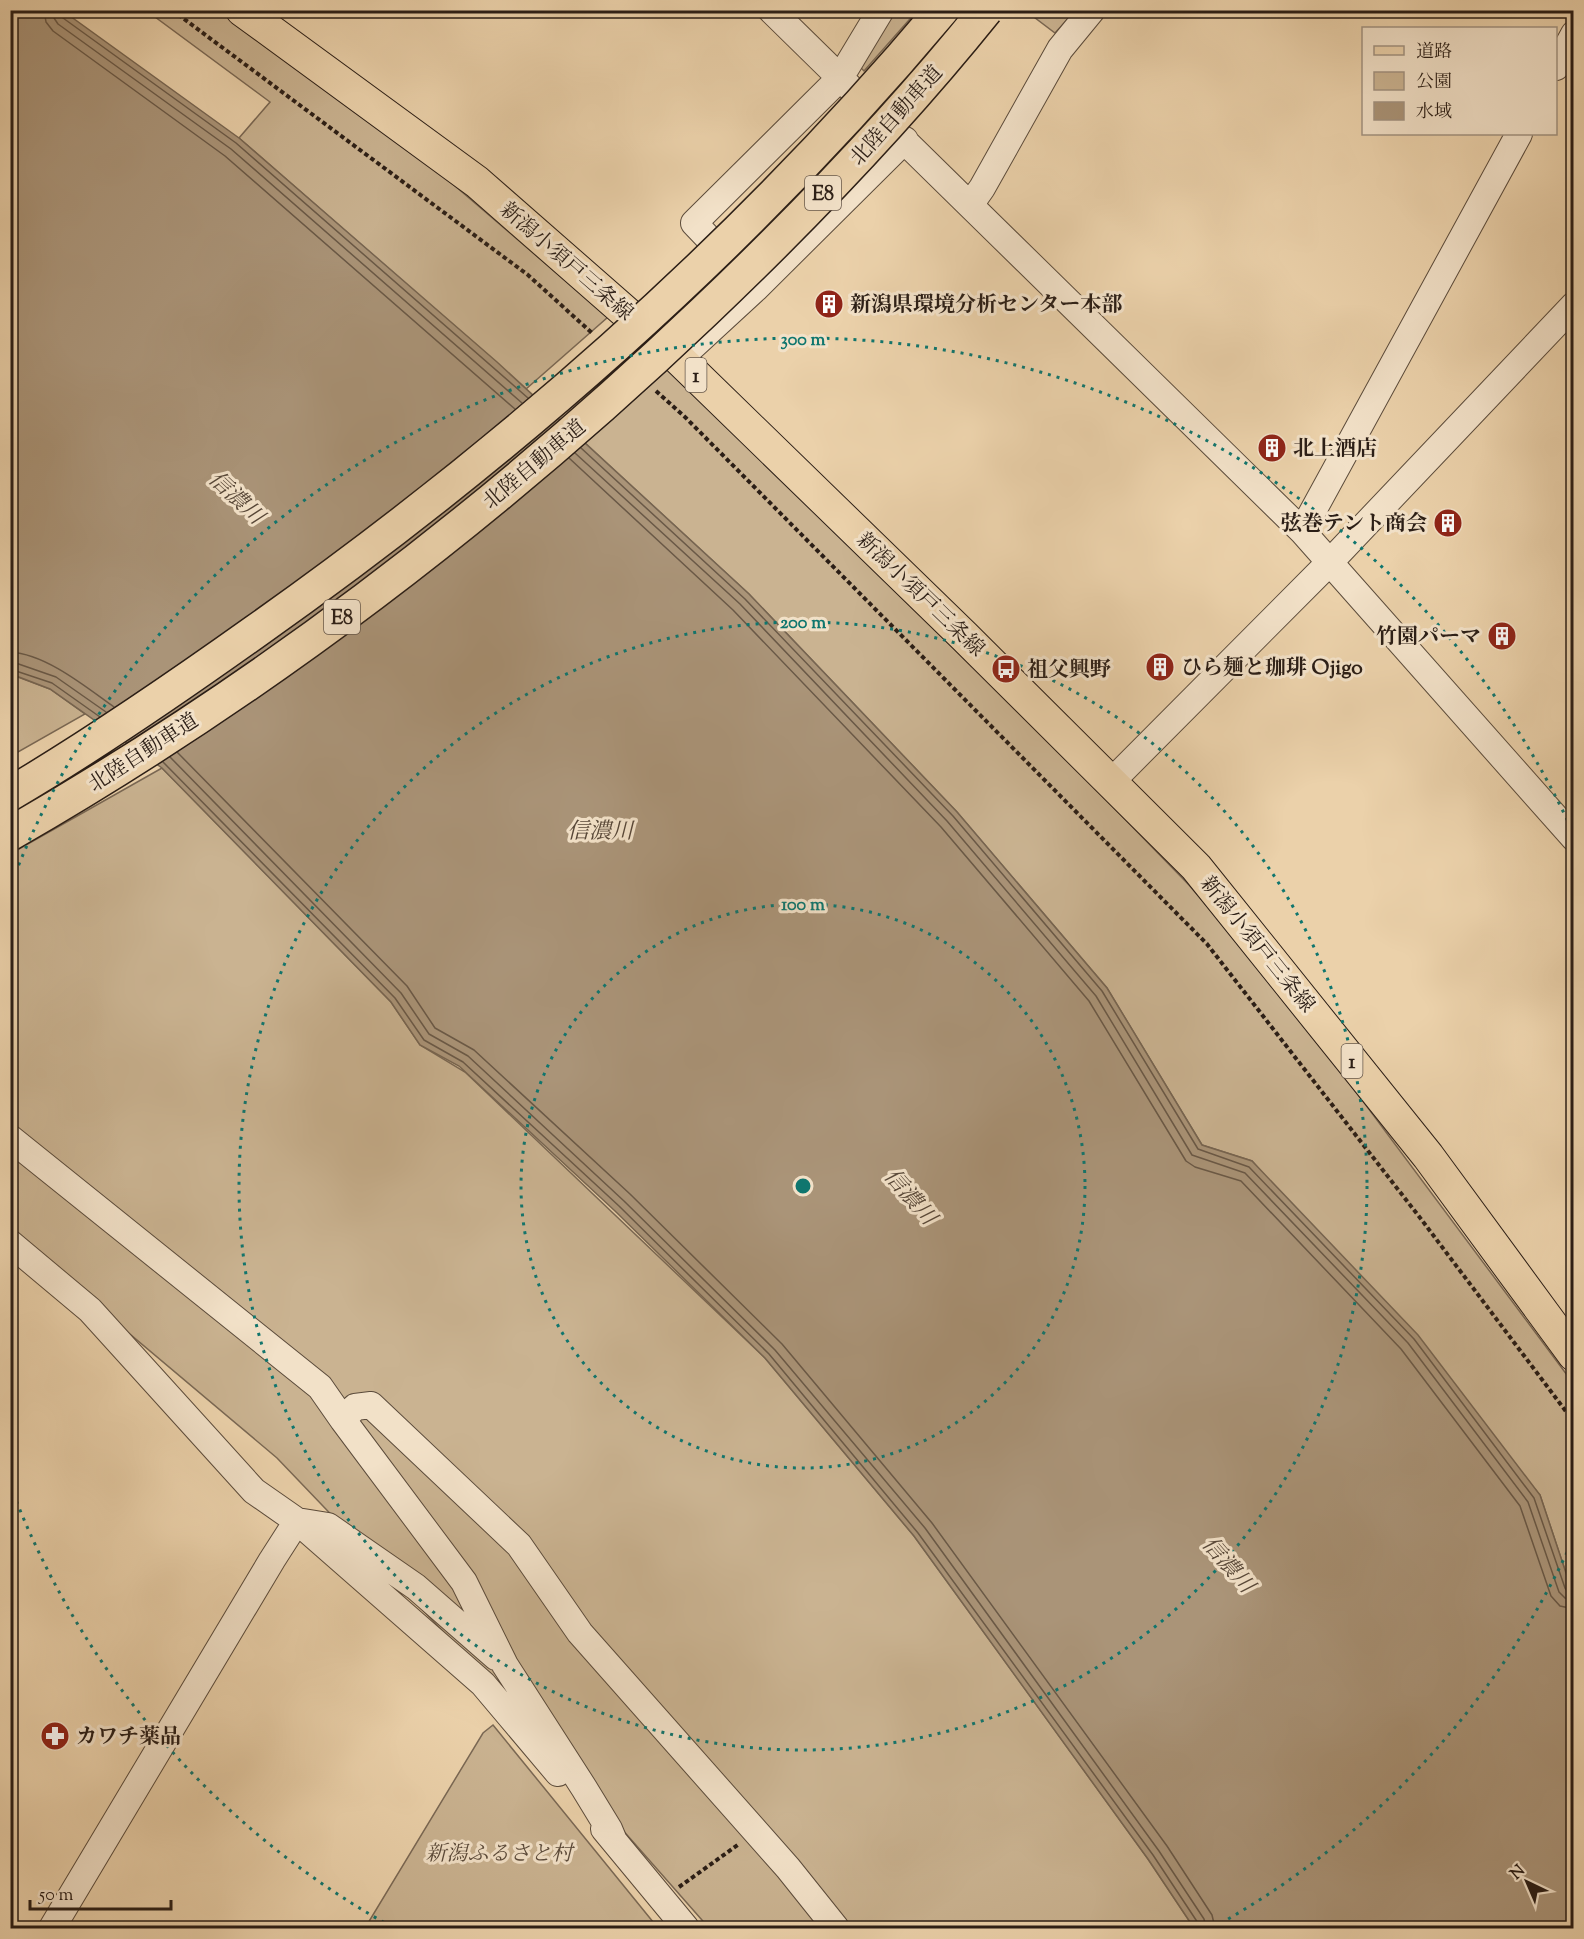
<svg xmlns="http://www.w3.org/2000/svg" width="1584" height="1939" font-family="'Sorts Mill Goudy','Noto Serif JP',serif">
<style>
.green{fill:#cab391;stroke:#7a6854;stroke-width:1.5}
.water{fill:#aa9478;stroke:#776551;stroke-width:1.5}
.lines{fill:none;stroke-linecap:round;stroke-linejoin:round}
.shore{stroke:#6a5947;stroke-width:1.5}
.minor-casing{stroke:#5b4b3b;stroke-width:28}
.major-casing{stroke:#2b1e16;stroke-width:34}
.path{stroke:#2b1e16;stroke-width:4;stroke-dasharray:4.5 3;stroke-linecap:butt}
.minor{stroke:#f2e1c8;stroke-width:26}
.major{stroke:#ebd1aa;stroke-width:32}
.highway-bridge-casing{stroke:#2b1e16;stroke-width:36;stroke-linecap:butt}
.highway-bridge{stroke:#ebd1aa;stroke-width:33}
.ring{fill:none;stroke:#0f766e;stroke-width:3;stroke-dasharray:3 6}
.labels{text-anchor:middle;stroke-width:6;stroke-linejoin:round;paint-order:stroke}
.shield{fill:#f2e1c8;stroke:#67584b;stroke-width:1.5}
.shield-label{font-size:20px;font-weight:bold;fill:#2b1e16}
.street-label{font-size:21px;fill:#2b1e16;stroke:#f2e1c8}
.poi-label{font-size:21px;font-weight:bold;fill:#2b1e16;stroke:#f2e1c8;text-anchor:start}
.park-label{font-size:21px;font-style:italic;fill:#5b4b3b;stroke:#f2e1c8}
.water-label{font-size:22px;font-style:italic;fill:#574738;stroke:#f2e1c8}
.centre{fill:#0f766e;stroke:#f2e1c8;stroke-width:3}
.ring-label{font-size:18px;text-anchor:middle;font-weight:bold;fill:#0f766e;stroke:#f2e1c8;stroke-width:6;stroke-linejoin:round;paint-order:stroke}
</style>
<rect width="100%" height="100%" fill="#ebd1aa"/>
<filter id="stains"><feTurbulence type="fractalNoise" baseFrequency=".00333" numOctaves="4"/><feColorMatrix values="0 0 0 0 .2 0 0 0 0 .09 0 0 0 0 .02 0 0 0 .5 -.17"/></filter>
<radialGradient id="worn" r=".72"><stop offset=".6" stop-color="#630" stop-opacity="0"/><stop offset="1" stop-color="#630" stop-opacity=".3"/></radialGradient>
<path class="green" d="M 147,11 L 224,11 L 448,180 L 608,317 L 526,389 L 239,138 L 270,102 Z
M 894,11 L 917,11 L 864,71 L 860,67 Z
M 1026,11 L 1075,11 L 1055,33 Z
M 669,368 L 1081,774 L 1189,885 L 1289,1002 L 1573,1383 L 1573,1594 L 1540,1495 L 1252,1161 L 1202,1145 L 1107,988 L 957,812 L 749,594 L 585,443 Z
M 10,674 L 50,689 L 85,714 L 11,756 Z
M 162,768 L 391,1002 L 420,1045 L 465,1072 L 765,1358 L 914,1536 L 1148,1859 L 1194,1928 L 709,1928 L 502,1693 L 277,1458 L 11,1234 L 10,854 Z
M 493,1725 L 658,1928 L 365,1928 L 483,1733 Z"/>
<path class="water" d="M 10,11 L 63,11 L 239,138 L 497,362 L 749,594 L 957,812 L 1107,988 L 1202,1145 L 1252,1161 L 1418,1335 L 1540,1495 L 1573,1594 L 1573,1928 L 1194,1928 L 1148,1859 L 914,1536 L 765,1358 L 615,1211 L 459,1066 L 420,1045 L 391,1002 L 162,768 L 50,689 L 11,674 Z"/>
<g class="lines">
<path class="shore" d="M 44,10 L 46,22 L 53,31 L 225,156 L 515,409
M 53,10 L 54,18 L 58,24 L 231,149 L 522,403
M 60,10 L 63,18 L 236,143 L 528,398
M 581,448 L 745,599 L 953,816 L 1102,991 L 1198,1149 L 1249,1167 L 1414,1339 L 1534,1498 L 1565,1588 L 1568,1592 L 1574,1593
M 575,453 L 740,604 L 947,821 L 1096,996 L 1192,1155 L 1245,1173 L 1408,1343 L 1528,1502 L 1559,1592 L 1565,1598 L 1574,1600
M 569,458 L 733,610 L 941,827 L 1089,1001 L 1186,1161 L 1195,1167 L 1241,1181 L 1401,1349 L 1520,1506 L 1551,1596 L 1560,1606 L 1574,1609
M 10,652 C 46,654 86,687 114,707
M 10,661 L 56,677 L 106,712
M 10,669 L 52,683 L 100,717
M 177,752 L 407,986 L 435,1028 L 474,1050 L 630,1194 L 782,1344 L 932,1523 L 1167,1846 L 1212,1915 L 1215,1928
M 170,757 L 401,993 L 429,1034 L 468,1056 L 624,1201 L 775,1350 L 925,1528 L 1159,1851 L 1204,1919 L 1206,1928
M 163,762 L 395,998 L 424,1040 L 463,1062 L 619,1206 L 769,1354 L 918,1533 L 1153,1855 L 1198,1923 L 1199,1928"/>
<g class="minor-casing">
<path id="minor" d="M 771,10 L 1302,531 L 1574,838
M 1556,67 L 1574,34
M 970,205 L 982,188 L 1060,49 L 1092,10
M 756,288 L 694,223 L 840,78 L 881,10
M 679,359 L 756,288 L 905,140
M 1302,531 L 1519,134
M 1111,782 L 1329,563 L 1574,305
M 10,1138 L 320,1387 L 343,1420
M 10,1243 L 90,1310 L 254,1491 L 297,1521 L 328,1526 L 416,1587 L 496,1657
M 604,1829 L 686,1928
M 614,1841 L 609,1829 L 584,1788 L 505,1665 L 464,1582 L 343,1420 L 355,1407 L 371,1405 L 519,1545 L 580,1633 L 788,1868 L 836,1928
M 52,1928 L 272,1560 L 297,1521 L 483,1684 L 558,1773"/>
</g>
<g class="major-casing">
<path id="major" d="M 242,10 L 477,182 L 679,359 L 964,636 L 1196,867 L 1428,1156 L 1574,1355"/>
</g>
<path class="path" d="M 172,10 L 528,275 L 592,333
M 656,391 L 686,418 L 1207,944 L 1421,1219 L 1574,1422
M 679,1887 L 739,1844"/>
<use href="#minor" class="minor"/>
<use href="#major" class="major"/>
<g class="highway-bridge-casing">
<path id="highway-bridge" d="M 10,794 C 95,744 176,688 256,631 C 508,453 743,247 942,10
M 10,834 C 262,689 494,512 704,312 C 804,217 900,117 986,10"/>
</g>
<use href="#highway-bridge" class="highway-bridge"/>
</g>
<g class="ring">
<circle cx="803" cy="1186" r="282"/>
<circle cx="803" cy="1186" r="564"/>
<path d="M1571 1544A847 847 0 0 1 1214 1927M392 1927A847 847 0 0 1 12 1490M12 882A847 847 0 0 1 1571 828"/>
</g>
<defs>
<g id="building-disc" transform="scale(1.5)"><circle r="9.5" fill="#8f2418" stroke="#f2e1c8"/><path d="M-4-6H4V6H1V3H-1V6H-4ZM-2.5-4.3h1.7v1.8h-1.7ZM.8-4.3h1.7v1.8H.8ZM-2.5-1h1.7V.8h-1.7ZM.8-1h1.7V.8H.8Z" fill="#fff"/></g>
<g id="bus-disc" transform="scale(1.5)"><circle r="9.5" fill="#8f2418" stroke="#f2e1c8"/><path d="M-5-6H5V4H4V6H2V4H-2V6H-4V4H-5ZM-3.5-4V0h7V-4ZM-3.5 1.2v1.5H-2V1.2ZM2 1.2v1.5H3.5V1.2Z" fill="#fff"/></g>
<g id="pharmacy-disc" transform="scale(1.5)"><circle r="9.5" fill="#8f2418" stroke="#f2e1c8"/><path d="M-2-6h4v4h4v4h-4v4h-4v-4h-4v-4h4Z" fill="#fff"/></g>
</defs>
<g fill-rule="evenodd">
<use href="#building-disc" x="829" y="304"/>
<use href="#building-disc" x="1272" y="448"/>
<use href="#building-disc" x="1448" y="523"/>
<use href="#building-disc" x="1502" y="636"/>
<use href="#building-disc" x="1160" y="667"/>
<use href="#bus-disc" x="1006" y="669"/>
<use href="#pharmacy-disc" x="55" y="1736"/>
</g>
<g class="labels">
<g class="shield">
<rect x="805" y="176" width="36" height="34" rx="4.5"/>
<rect x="685.5" y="358" width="21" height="34" rx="4.5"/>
<rect x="324" y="600" width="36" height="34" rx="4.5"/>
<rect x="1341.5" y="1044" width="21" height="34" rx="4.5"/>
</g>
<g class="shield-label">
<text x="823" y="200">E8</text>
<text x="696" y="382">1</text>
<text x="342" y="624">E8</text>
<text x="1352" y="1068">1</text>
</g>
<g class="street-label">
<text transform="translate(896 115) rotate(-48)" y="7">北陸自動車道</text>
<text transform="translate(567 261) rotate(41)" y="7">新潟小須戸三条線</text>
<text transform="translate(534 464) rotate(-40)" y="7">北陸自動車道</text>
<text transform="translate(921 594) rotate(44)" y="7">新潟小須戸三条線</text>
<text transform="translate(143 752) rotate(-33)" y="7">北陸自動車道</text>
<text transform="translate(1258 944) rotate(51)" y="7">新潟小須戸三条線</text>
</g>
<g class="poi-label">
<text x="850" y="311">新潟県環境分析センター本部</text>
<text x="1293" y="455">北上酒店</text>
<text x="1427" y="530" text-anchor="end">弦巻テント商会</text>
<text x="1481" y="643" text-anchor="end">竹園パーマ</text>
<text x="1181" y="674">ひら麺と珈琲 Ojigo</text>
<text x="1027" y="676">祖父興野</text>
<text x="76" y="1743">カワチ薬品</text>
</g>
<g class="park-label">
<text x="499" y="1860">新潟ふるさと村</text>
</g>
<g class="water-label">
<text transform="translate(237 497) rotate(43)" y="8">信濃川</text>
<text x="600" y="838">信濃川</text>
<text transform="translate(911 1196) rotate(49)" y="8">信濃川</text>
<text transform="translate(1229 1564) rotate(49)" y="8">信濃川</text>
</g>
</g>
<circle cx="803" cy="1186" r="9" class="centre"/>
<g class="ring-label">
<text x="803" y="345">300 m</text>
<text x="803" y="628">200 m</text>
<text x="803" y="910">100 m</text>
</g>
<rect width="1584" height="1939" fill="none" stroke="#ebd1aa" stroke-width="36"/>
<rect x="12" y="12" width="1560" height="1915" fill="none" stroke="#2b1e16" stroke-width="3"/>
<rect x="18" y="18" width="1548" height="1903" fill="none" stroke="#2b1e16" stroke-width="1.5"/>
<rect x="1362" y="27" width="195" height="108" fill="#f2e1c8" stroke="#a29381" stroke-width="1.5"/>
<rect x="1374" y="46" width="30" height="9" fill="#ebd1aa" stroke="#a29381" stroke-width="1.5"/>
<text x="1416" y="57" font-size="18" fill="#2b1e16">道路</text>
<rect x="1374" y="72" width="30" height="18" fill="#cab391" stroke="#a29381" stroke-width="1.5"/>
<text x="1416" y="87" font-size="18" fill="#2b1e16">公園</text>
<rect x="1374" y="102" width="30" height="18" fill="#aa9478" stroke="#a29381" stroke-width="1.5"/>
<text x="1416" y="117" font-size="18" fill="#2b1e16">水域</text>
<g transform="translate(1527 1882) rotate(316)" stroke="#f2e1c8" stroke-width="4.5" paint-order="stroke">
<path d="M0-4.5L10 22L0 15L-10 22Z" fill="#2b1e16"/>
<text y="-9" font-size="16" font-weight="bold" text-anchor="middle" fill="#2b1e16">N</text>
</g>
<path d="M30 1900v9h141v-9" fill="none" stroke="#2b1e16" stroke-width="3"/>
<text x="39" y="1900" font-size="18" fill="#2b1e16" stroke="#f2e1c8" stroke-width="4.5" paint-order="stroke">50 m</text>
<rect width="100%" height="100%" filter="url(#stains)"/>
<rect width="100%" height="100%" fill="url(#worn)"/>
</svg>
